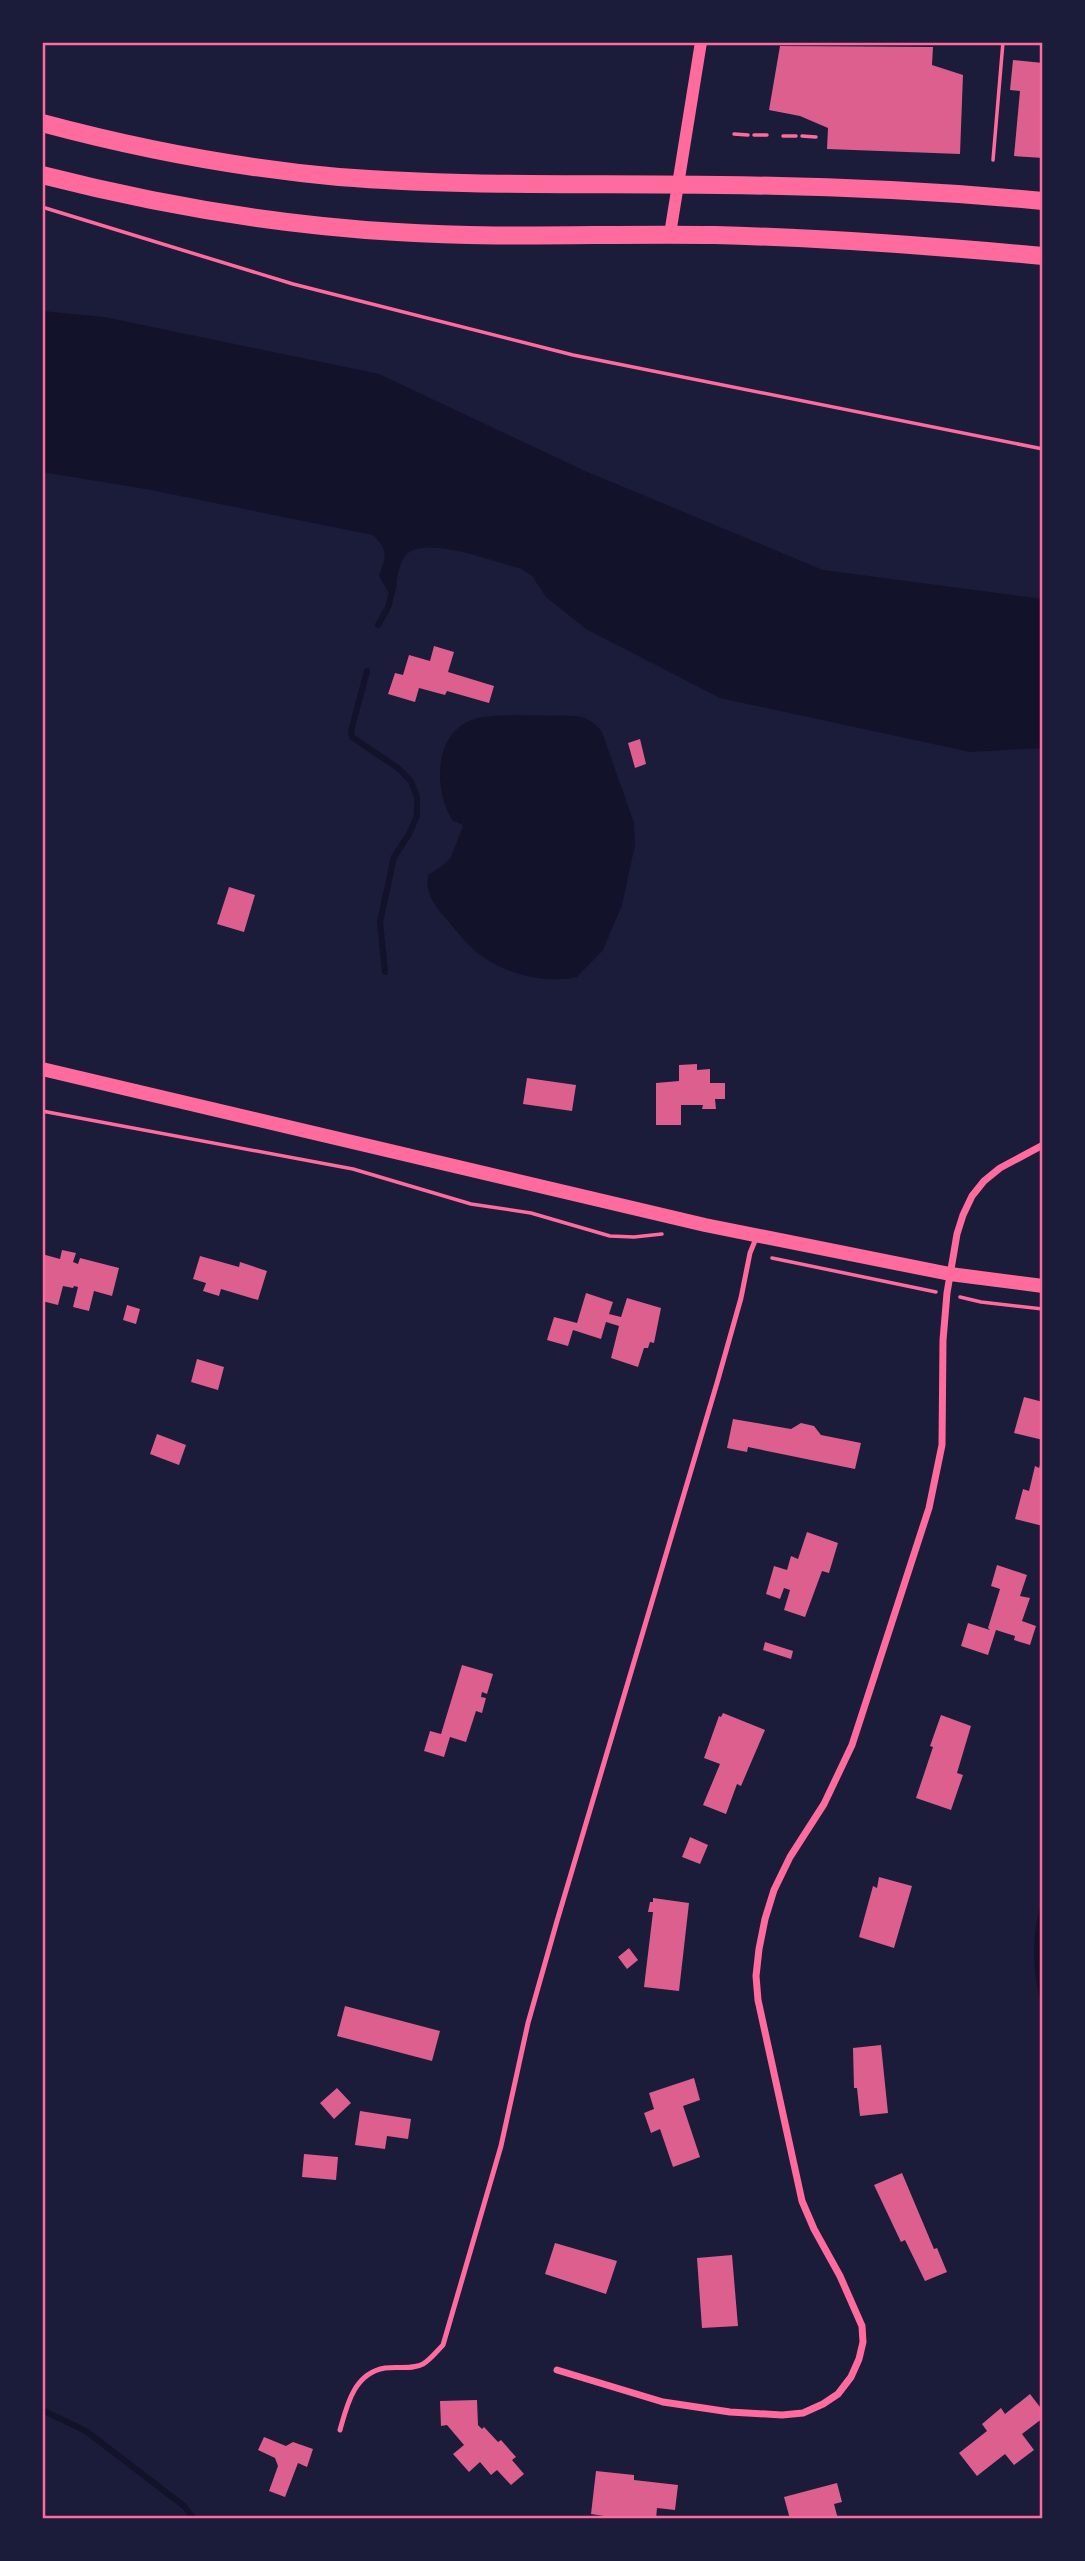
<svg xmlns="http://www.w3.org/2000/svg" width="1085" height="2561" font-family="Raleway,sans-serif">
<style>
.water{fill:#12122b}
.lines{fill:none;stroke-linecap:round;stroke-linejoin:round}
.stream{stroke:#12122b;stroke-width:6}
.building{fill:#dd5f8e}
.path{stroke:#ff6b9d;stroke-width:3.5}
.service{stroke:#ff6b9d;stroke-width:5}
.minor{stroke:#ff6b9d;stroke-width:7}
.tertiary{stroke:#ff6b9d;stroke-width:12}
.secondary{stroke:#ff6b9d;stroke-width:14}
.primary{stroke:#ff6b9d;stroke-width:18}
.neatline{fill:none;stroke:#ff6b9d;stroke-width:2.5}
</style>
<rect width="100%" height="100%" fill="#1b1b3a"/>
<path class="water" d="M 42,311 L 104,317 L 379,374 L 585,471 L 823,570 L 1043,599 L 1043,748 L 970,752 L 720,698 L 586,629 L 546,597 L 532,576 L 522,569 C 498,563 424,534 406,555 C 398,564 397,580 395,592 L 389,593 L 379,576 C 386,556 389,551 373,535 L 146,489 L 42,472 Z
M 513,715 L 578,716 C 589,719 595,723 602,732 L 634,823 L 635,845 L 622,905 L 603,950 L 577,977 C 546,984 504,974 479,954 C 467,945 458,933 449,922 C 436,908 425,895 428,875 L 442,866 L 451,857 L 463,826 L 461,824 L 453,821 C 433,791 433,731 475,719 C 486,715 501,716 513,715 Z"/>
<g class="lines">
<path class="stream" d="M 378,625 L 388,607 L 394,585
M 367,671 L 351,731 L 352,737 L 398,768 L 411,781 L 417,797 L 417,816 L 409,834 L 394,857 L 380,922 L 385,972
M 1043,1909 C 1034,1937 1036,1971 1043,1999
M 42,2410 L 86,2431 L 184,2506 L 194,2519"/>
</g>
<path class="building" d="M 780,46 L 933,47 L 932,65 L 963,75 L 960,154 L 827,149 L 828,128 L 800,116 L 769,110 Z
M 1013,60 L 1043,63 L 1043,158 L 1014,156 L 1020,91 L 1010,90 Z
M 434,646 L 454,652 L 448,672 L 494,686 L 489,703 L 447,691 L 445,695 L 419,688 L 415,702 L 388,694 L 395,673 L 403,675 L 409,655 L 430,661 Z
M 640,739 L 646,764 L 635,768 L 628,743 Z
M 229,887 L 255,895 L 244,932 L 217,924 Z
M 697,1064 L 697,1070 L 710,1069 L 710,1083 L 725,1083 L 725,1099 L 715,1099 L 716,1109 L 702,1109 L 703,1105 L 681,1105 L 681,1125 L 656,1125 L 656,1083 L 679,1081 L 679,1065 Z
M 527,1078 L 576,1085 L 572,1111 L 523,1104 Z
M 62,1250 L 76,1253 L 73,1262 L 78,1264 L 80,1258 L 119,1268 L 112,1296 L 94,1291 L 89,1311 L 73,1307 L 78,1287 L 74,1286 L 73,1288 L 63,1286 L 58,1305 L 42,1301 L 42,1254 L 60,1259 Z
M 200,1256 L 239,1267 L 240,1262 L 267,1271 L 258,1300 L 221,1289 L 219,1296 L 203,1291 L 206,1283 L 193,1279 Z
M 586,1293 L 613,1302 L 609,1314 L 621,1317 L 627,1298 L 661,1308 L 654,1343 L 650,1342 L 648,1348 L 644,1348 L 638,1367 L 611,1358 L 619,1326 L 606,1322 L 601,1339 L 573,1330 L 568,1346 L 547,1340 L 554,1317 L 577,1323 Z
M 127,1305 L 140,1309 L 136,1324 L 123,1320 Z
M 197,1359 L 224,1367 L 218,1390 L 191,1382 Z
M 1024,1397 L 1043,1402 L 1043,1440 L 1014,1433 Z
M 733,1419 L 791,1429 L 801,1423 L 814,1426 L 821,1435 L 861,1443 L 855,1469 L 748,1447 L 747,1452 L 727,1448 Z
M 157,1434 L 186,1445 L 179,1465 L 150,1454 Z
M 1043,1456 L 1043,1526 L 1015,1519 L 1023,1489 L 1029,1491 L 1035,1466 L 1039,1468 Z
M 807,1532 L 838,1543 L 829,1573 L 822,1571 L 805,1617 L 784,1610 L 790,1590 L 784,1588 L 780,1599 L 766,1594 L 774,1566 L 787,1570 L 791,1556 L 798,1559 Z
M 997,1565 L 1027,1575 L 1020,1596 L 1030,1598 L 1022,1621 L 1036,1626 L 1030,1645 L 1014,1640 L 1015,1636 L 996,1630 L 988,1655 L 961,1646 L 968,1623 L 990,1630 L 988,1628 L 1000,1589 L 991,1586 Z
M 765,1642 L 793,1651 L 791,1659 L 763,1650 Z
M 462,1665 L 493,1674 L 487,1694 L 482,1692 L 481,1697 L 486,1698 L 482,1713 L 476,1711 L 466,1742 L 450,1737 L 444,1757 L 424,1751 L 430,1731 L 441,1734 Z
M 723,1713 L 765,1730 L 741,1786 L 737,1784 L 726,1814 L 703,1805 L 720,1764 L 704,1758 L 719,1716 L 721,1717 Z
M 941,1715 L 971,1726 L 957,1773 L 963,1775 L 951,1810 L 916,1798 L 933,1747 L 930,1746 Z
M 690,1837 L 708,1845 L 700,1864 L 682,1857 Z
M 879,1877 L 912,1886 L 894,1948 L 859,1937 L 873,1886 L 877,1888 Z
M 653,1898 L 689,1903 L 679,1991 L 644,1987 L 653,1912 L 648,1912 L 650,1902 L 653,1902 Z
M 629,1948 L 638,1960 L 627,1969 L 618,1957 Z
M 345,2006 L 440,2031 L 432,2061 L 337,2036 Z
M 881,2045 L 888,2113 L 860,2116 L 857,2088 L 854,2088 L 853,2048 Z
M 694,2078 L 700,2100 L 683,2106 L 700,2157 L 673,2167 L 660,2129 L 651,2133 L 644,2113 L 654,2109 L 649,2093 Z
M 337,2088 L 351,2103 L 334,2119 L 320,2103 Z
M 360,2111 L 411,2119 L 408,2139 L 387,2136 L 385,2149 L 355,2145 Z
M 304,2154 L 338,2157 L 336,2180 L 302,2177 Z
M 902,2173 L 934,2249 L 937,2248 L 947,2272 L 925,2281 L 905,2240 L 901,2242 L 874,2185 Z
M 555,2243 L 617,2261 L 606,2294 L 545,2274 Z
M 732,2255 L 738,2326 L 702,2328 L 697,2258 Z
M 1030,2394 L 1043,2411 L 1043,2418 L 1022,2434 L 1034,2450 L 1014,2465 L 1005,2454 L 977,2476 L 959,2453 L 987,2431 L 982,2424 L 1001,2408 L 1005,2414 Z
M 477,2400 L 478,2425 L 482,2429 L 484,2427 L 498,2442 L 501,2440 L 516,2457 L 512,2460 L 524,2474 L 511,2485 L 497,2470 L 491,2475 L 480,2462 L 469,2472 L 453,2454 L 464,2445 L 447,2425 L 441,2426 L 440,2401 Z
M 264,2437 L 286,2446 L 293,2442 L 313,2449 L 307,2467 L 298,2463 L 285,2497 L 269,2491 L 278,2466 L 275,2458 L 258,2450 Z
M 596,2471 L 634,2475 L 634,2480 L 678,2485 L 675,2510 L 657,2508 L 656,2519 L 624,2519 L 591,2514 Z
M 837,2483 L 842,2502 L 834,2504 L 838,2519 L 790,2519 L 784,2497 Z"/>
<g class="lines">
<path class="path" d="M 734,134 L 748,135
M 754,135 L 767,135
M 783,136 L 796,136
M 802,136 L 816,137
M 993,160 L 1003,42
M 42,207 L 293,284 L 573,355 L 1043,449
M 42,1111 L 353,1169 L 471,1204 L 531,1213 L 610,1236 L 634,1237 L 662,1234
M 772,1258 L 936,1292
M 960,1297 L 981,1302 L 1043,1309"/>
<path class="service" d="M 340,2430 C 347,2405 354,2373 385,2368 C 398,2366 412,2370 423,2364 C 430,2360 437,2351 443,2345 L 501,2146 L 528,2023 L 557,1921 L 717,1383 L 741,1298 L 750,1253 L 757,1236"/>
<path class="minor" d="M 557,2370 L 663,2402 L 730,2412 L 782,2415 L 803,2413 L 823,2404 L 838,2394 L 851,2377 L 859,2359 L 863,2342 L 862,2326 L 840,2276 L 814,2229 L 802,2201 L 758,2000 L 756,1976 L 759,1949 L 765,1919 L 774,1890 L 790,1857 L 824,1804 L 852,1745 L 929,1508 L 942,1445 L 943,1340 L 947,1293 L 957,1234 L 963,1215 L 972,1196 L 984,1181 L 1000,1168 L 1043,1145"/>
<path class="tertiary" d="M 670,234 L 701,42"/>
<path class="secondary" d="M 42,1069 L 705,1225 L 950,1274 L 1043,1286"/>
<path class="primary" d="M 42,123 C 139,149 239,168 339,177 C 466,187 593,183 720,185 C 828,186 936,191 1043,201
M 42,175 C 159,205 277,225 397,232 C 503,239 609,233 715,235 C 825,238 934,246 1043,256"/>
</g>
<rect width="1085" height="2561" fill="none" stroke="#1b1b3a" stroke-width="88"/>
<rect x="44" y="44" width="997" height="2473" class="neatline"/>
</svg>
